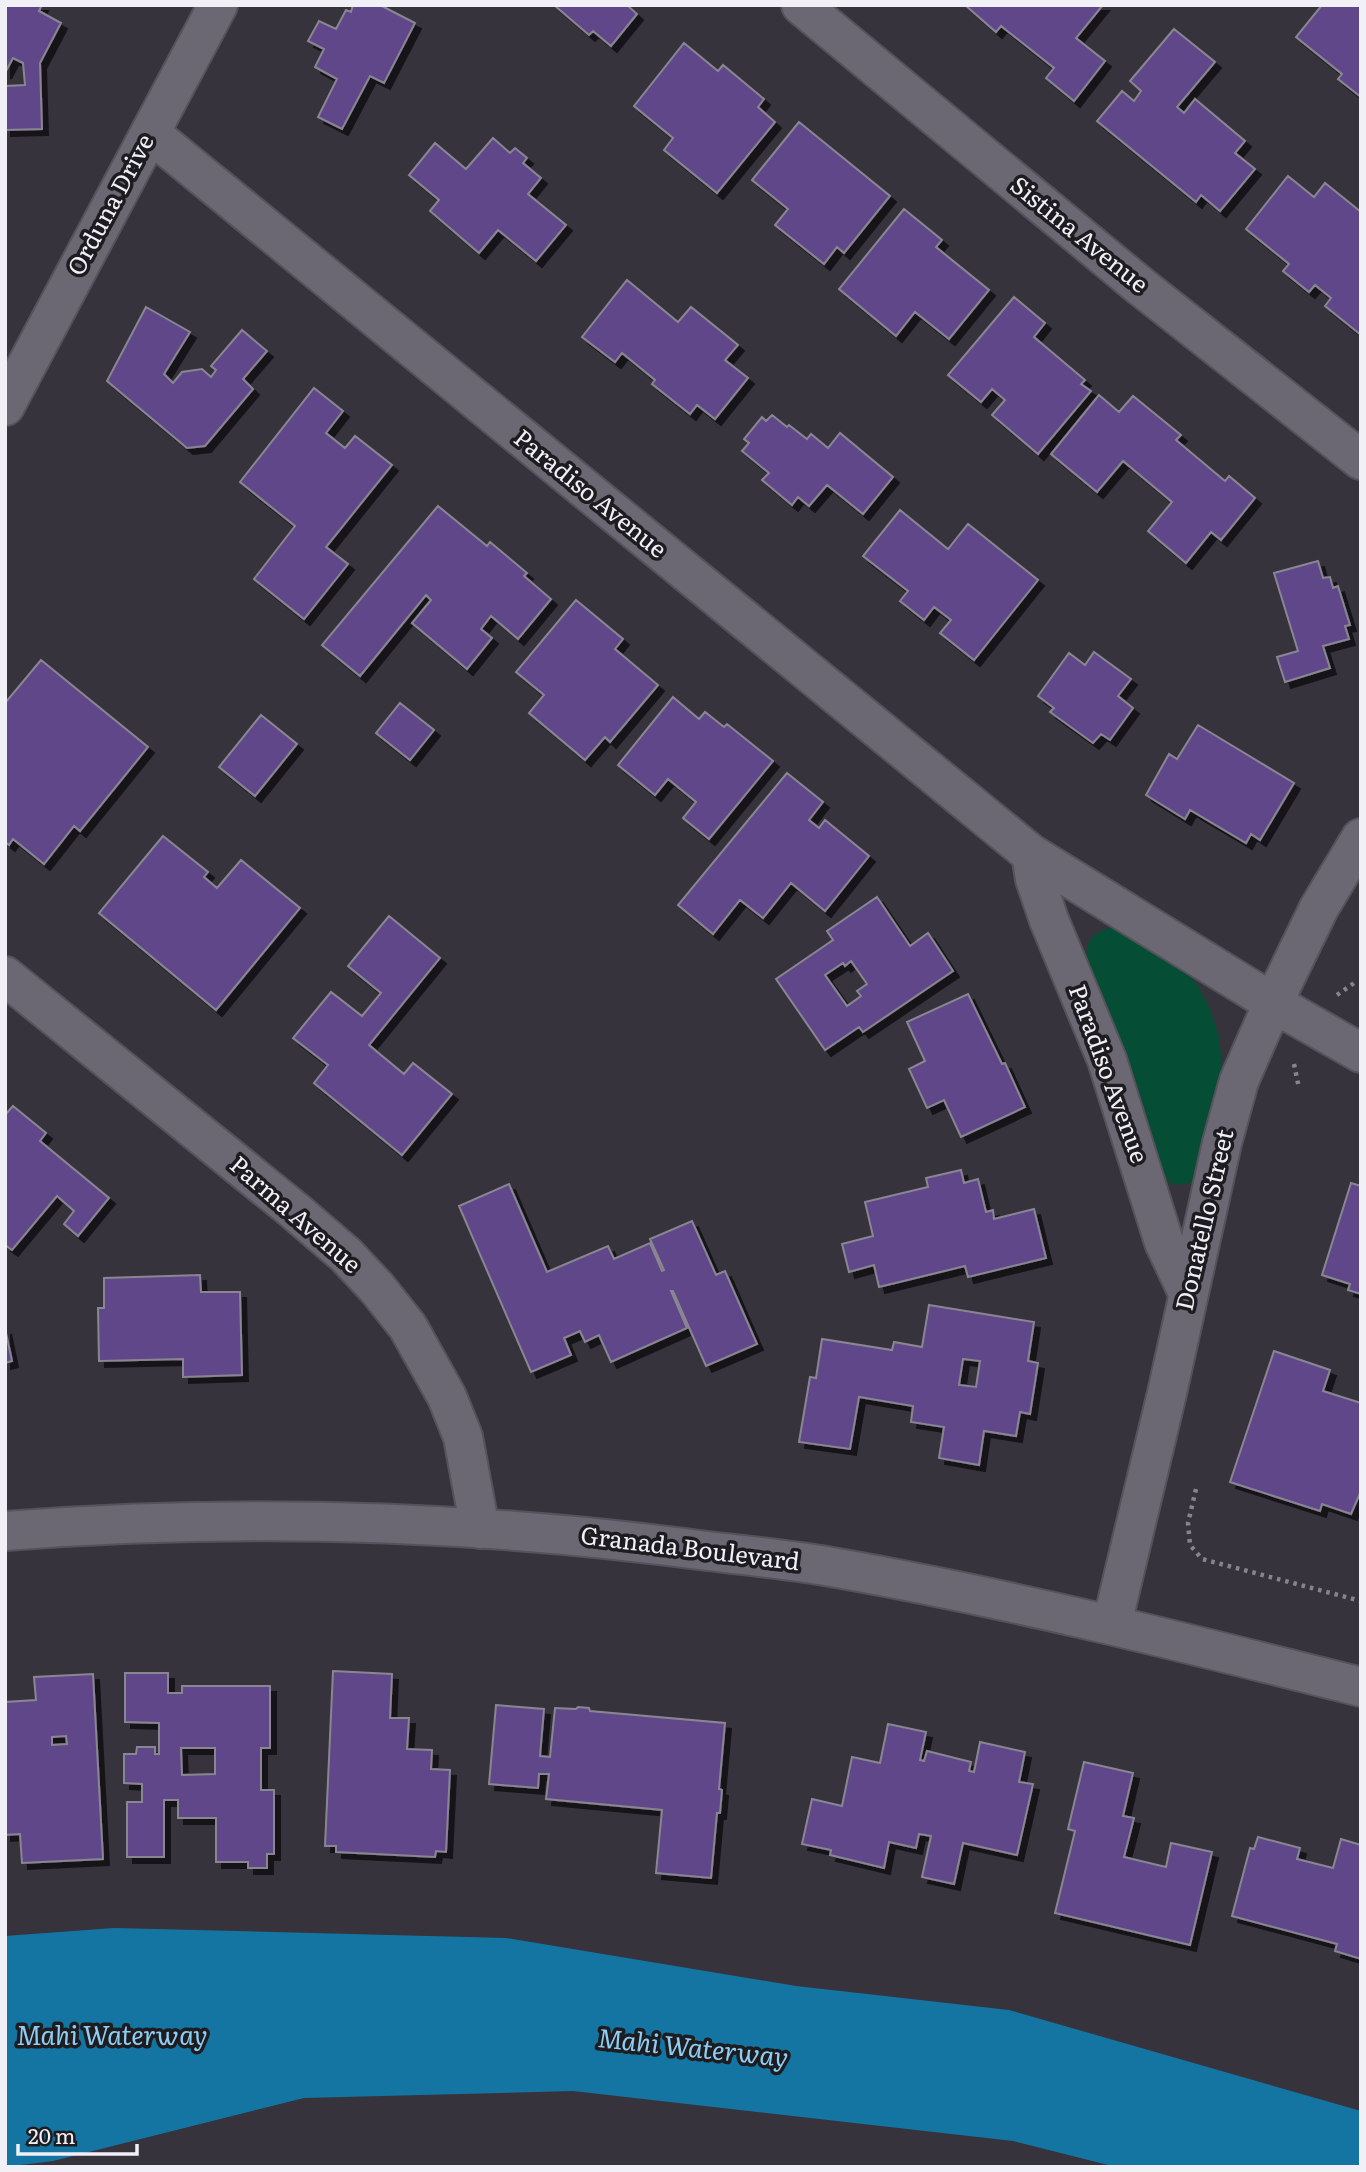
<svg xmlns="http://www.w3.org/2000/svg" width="1366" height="2172" font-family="Literata,serif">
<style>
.green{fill:#054e35}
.water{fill:#1475a2}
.building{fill:#5f478a;stroke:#898692;stroke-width:2;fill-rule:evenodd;filter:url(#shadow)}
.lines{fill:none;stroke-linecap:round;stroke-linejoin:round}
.minor-casing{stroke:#54525a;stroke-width:42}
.path{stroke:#87848d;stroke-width:4.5;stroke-dasharray:3.5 5;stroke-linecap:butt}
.minor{stroke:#6b6873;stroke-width:38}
.labels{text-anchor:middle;stroke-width:7;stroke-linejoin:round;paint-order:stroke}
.street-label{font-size:24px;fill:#f2f0f7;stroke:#1d1c20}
.water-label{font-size:26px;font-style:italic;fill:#8fcef3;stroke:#1d1c20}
</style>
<defs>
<filter id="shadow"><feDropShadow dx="6" dy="6" stdDeviation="0" flood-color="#0009"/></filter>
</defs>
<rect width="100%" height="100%" fill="#36333d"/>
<path class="green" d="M 1112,927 L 1129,931 L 1176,962 L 1197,984 L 1210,1009 L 1219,1037 L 1222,1065 L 1198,1167 L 1192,1183 L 1175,1185 L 1164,1179 L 1085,962 C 1088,939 1089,934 1112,927 Z"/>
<path class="water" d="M 114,1928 L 506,1938 L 796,1986 L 1009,2010 L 1361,2111 L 1361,2167 L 1116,2167 L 1013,2141 L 573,2091 L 304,2098 L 53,2161 L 5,2167 L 5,1936 Z"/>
<path class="building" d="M 5,5 L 42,5 L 39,11 L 61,23 L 40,63 L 42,129 L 5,130 L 5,86 L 25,85 L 23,63 L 13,58 L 5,73 Z
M 353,5 L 380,5 L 415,23 L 384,83 L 370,76 L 342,129 L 318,117 L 337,79 L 315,67 L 324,49 L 308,41 L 319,21 L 336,29 L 346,10 L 351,12 Z
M 554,5 L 627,5 L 637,14 L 611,46 L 593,31 L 589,35 Z
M 965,5 L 1103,5 L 1076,38 L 1105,61 L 1074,101 L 1046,78 L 1054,68 L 1001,26 L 996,32 Z
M 1322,5 L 1361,5 L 1361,97 L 1338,79 L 1342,74 L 1296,37 Z
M 1174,29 L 1215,62 L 1177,107 L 1184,113 L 1195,99 L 1245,141 L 1235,153 L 1255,169 L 1220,211 L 1201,195 L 1196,202 L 1097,121 L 1122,91 L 1134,101 L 1141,91 L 1130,81 Z
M 684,43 L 718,71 L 723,65 L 764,99 L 758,107 L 775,122 L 717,193 L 664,150 L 673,138 L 634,106 Z
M 799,122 L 890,196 L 844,253 L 837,247 L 824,264 L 775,225 L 788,209 L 752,180 Z
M 493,138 L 510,153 L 515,148 L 527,158 L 523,163 L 541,178 L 528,194 L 566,225 L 536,261 L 498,230 L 479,253 L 430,211 L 439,200 L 409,175 L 435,143 L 466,169 Z
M 1288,176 L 1314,197 L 1325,183 L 1361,212 L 1361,335 L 1325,306 L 1331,298 L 1315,285 L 1309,292 L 1283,271 L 1289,264 L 1246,229 Z
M 904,209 L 942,240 L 936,247 L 989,290 L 949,339 L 915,312 L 896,336 L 839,289 Z
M 627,280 L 678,322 L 691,307 L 738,345 L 725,360 L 748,378 L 715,419 L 697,405 L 690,414 L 652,384 L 655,380 L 622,353 L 615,362 L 582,337 Z
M 1014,297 L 1045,323 L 1034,337 L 1085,380 L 1081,384 L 1091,391 L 1038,454 L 992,415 L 1005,400 L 992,389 L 981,402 L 948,375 Z
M 146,307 L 190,332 L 164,374 L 173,383 L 182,372 L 202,369 L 211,377 L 216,370 L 211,366 L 242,330 L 267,351 L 243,379 L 253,389 L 205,446 L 187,448 L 107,381 Z
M 314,388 L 343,411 L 326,433 L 345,448 L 355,436 L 392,465 L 326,547 L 348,564 L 304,619 L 254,579 L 295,526 L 240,482 Z
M 1099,395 L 1119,412 L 1133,396 L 1181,435 L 1176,440 L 1225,481 L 1229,476 L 1255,498 L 1221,540 L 1211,532 L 1186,563 L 1148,531 L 1172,502 L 1123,461 L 1097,492 L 1051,454 Z
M 772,415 L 787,427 L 789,425 L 807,439 L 811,434 L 828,448 L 840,433 L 893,477 L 863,514 L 827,485 L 809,506 L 798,497 L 792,505 L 762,480 L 769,473 L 742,451 L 749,443 L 744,439 L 762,417 L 766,421 Z
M 438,506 L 487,546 L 490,542 L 527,573 L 524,576 L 551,599 L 518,639 L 491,616 L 481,629 L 492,638 L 467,669 L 412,623 L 431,600 L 426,595 L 360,676 L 322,645 Z
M 900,510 L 948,549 L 968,524 L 1038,580 L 974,660 L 940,633 L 951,620 L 934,607 L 924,620 L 900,601 L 908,591 L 863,556 Z
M 1318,561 L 1323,578 L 1330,577 L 1333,588 L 1338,586 L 1350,625 L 1345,626 L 1349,639 L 1323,646 L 1330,668 L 1285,682 L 1277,657 L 1298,651 L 1274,573 Z
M 576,600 L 623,639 L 615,649 L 658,685 L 610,742 L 605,737 L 585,760 L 529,713 L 544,695 L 516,672 Z
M 1094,652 L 1131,679 L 1118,696 L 1133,708 L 1110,740 L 1101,734 L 1093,743 L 1050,712 L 1054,708 L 1038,696 L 1069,653 L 1085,665 Z
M 41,660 L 148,747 L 80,831 L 74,826 L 44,864 L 13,839 L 9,845 L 5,842 L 5,703 Z
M 673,697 L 699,719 L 705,712 L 724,727 L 727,724 L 773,761 L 709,839 L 683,818 L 696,802 L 668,779 L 655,795 L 618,765 Z
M 400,703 L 434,730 L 410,760 L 376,733 Z
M 261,715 L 297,744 L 255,796 L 219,767 Z
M 1198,725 L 1294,783 L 1260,840 L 1251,834 L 1246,843 L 1190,810 L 1185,819 L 1146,795 L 1169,754 L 1177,759 Z
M 787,773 L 823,802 L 809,820 L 819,828 L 825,820 L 869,856 L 825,911 L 791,883 L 763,918 L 740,900 L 713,934 L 678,905 Z
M 163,836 L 208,872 L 204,877 L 217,888 L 241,860 L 300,908 L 216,1010 L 99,913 Z
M 877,897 L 910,946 L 928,933 L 953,971 L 863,1032 L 859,1027 L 825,1050 L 776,979 L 833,940 L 827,931 ZM 851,961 L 867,984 L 857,991 L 861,996 L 847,1006 L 825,975 L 843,963 L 845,966 Z
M 389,916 L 440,958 L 369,1045 L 404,1074 L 413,1063 L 452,1094 L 402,1155 L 314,1083 L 328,1065 L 293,1038 L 331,992 L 362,1016 L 381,993 L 348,966 Z
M 968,994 L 1002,1064 L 1005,1063 L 1025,1107 L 961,1137 L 944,1100 L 927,1108 L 909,1069 L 925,1061 L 907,1022 Z
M 13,1106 L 46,1133 L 40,1141 L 109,1198 L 78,1236 L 64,1224 L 74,1211 L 57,1196 L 12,1250 L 5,1245 L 5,1115 Z
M 961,1170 L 964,1183 L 978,1179 L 986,1212 L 993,1210 L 994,1219 L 1034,1209 L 1046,1258 L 968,1277 L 965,1266 L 879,1287 L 874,1265 L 849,1272 L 842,1244 L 873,1236 L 865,1202 L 928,1187 L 926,1178 Z
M 1351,1183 L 1361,1186 L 1361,1294 L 1348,1290 L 1350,1284 L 1322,1275 Z
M 509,1184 L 547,1272 L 608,1246 L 614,1259 L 650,1243 L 662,1271 L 664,1270 L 650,1239 L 692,1221 L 716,1275 L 725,1271 L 757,1344 L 706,1366 L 673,1291 L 671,1291 L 687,1328 L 611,1362 L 599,1335 L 585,1342 L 580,1331 L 564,1338 L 571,1355 L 531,1372 L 459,1206 Z
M 200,1275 L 201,1292 L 240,1292 L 242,1375 L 183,1377 L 183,1359 L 99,1361 L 98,1308 L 104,1308 L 104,1278 Z
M 929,1305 L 1034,1322 L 1028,1361 L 1038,1363 L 1030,1414 L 1020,1412 L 1016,1436 L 984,1431 L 979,1465 L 939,1458 L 944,1427 L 911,1422 L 913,1406 L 859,1397 L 850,1449 L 799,1442 L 810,1377 L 816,1378 L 822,1339 L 892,1350 L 894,1342 L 922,1347 ZM 963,1359 L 980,1361 L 976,1387 L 959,1385 Z
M 5,1328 L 12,1361 L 5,1363 Z
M 1274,1351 L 1330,1370 L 1323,1391 L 1361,1403 L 1361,1491 L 1351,1514 L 1322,1504 L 1320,1511 L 1230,1482 Z
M 333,1671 L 392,1674 L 390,1718 L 409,1718 L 407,1749 L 432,1750 L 431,1769 L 450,1770 L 446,1852 L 436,1851 L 435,1857 L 336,1852 L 336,1846 L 325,1846 Z
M 125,1673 L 168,1673 L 168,1693 L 182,1693 L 182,1686 L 270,1686 L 270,1748 L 261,1748 L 261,1790 L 274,1790 L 274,1854 L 267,1854 L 267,1868 L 248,1868 L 248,1862 L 216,1862 L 216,1818 L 178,1818 L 178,1800 L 164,1800 L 164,1857 L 127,1857 L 127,1802 L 142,1802 L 142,1784 L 124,1783 L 124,1754 L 136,1754 L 137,1747 L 155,1747 L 155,1754 L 159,1754 L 159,1723 L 125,1722 ZM 181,1748 L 215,1748 L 215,1774 L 182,1775 Z
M 93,1674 L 103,1859 L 22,1863 L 20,1834 L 5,1835 L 5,1702 L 36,1700 L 34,1677 ZM 66,1736 L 67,1744 L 52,1745 L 52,1737 Z
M 496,1705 L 544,1709 L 540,1756 L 550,1757 L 555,1708 L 576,1709 L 578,1707 L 589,1708 L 590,1711 L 725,1723 L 719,1789 L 722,1790 L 720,1813 L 717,1813 L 711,1878 L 656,1873 L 662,1810 L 546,1799 L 549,1774 L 539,1774 L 538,1788 L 489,1784 Z
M 888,1724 L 926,1732 L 920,1760 L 924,1761 L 927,1751 L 971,1762 L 969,1771 L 974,1772 L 980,1742 L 1025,1752 L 1019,1782 L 1033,1784 L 1017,1855 L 963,1843 L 954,1884 L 922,1877 L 931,1836 L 919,1834 L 916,1848 L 889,1842 L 884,1868 L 830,1855 L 831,1850 L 802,1844 L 812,1799 L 842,1806 L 852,1757 L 880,1763 Z
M 1084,1762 L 1133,1773 L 1123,1816 L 1134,1818 L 1124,1857 L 1166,1867 L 1171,1843 L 1212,1852 L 1190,1945 L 1055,1913 L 1075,1831 L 1068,1829 Z
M 1258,1837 L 1300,1848 L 1297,1859 L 1333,1868 L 1341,1839 L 1361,1845 L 1361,1959 L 1335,1951 L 1337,1944 L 1232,1916 L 1250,1848 L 1254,1849 Z"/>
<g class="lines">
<g class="minor-casing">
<path id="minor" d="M 801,5 L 1139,285 L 1361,460
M 150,133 L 1031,854 L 1273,1003 L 1361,1053
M 5,406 L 218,5
M 1031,854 L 1035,879 L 1049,920 L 1107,1060 L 1164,1242 L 1188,1293
M 5,976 L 295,1211 L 346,1255 L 377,1288 L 408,1327 L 447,1397 L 463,1437 L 480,1529
M 5,1531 C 240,1513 474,1520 707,1551 C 750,1556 794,1560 837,1568 C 1013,1599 1187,1643 1361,1687
M 1112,1624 L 1167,1393 L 1222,1143 L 1239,1081 L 1273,1003 L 1319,908 L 1361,838"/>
</g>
<path class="path" d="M 1337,995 L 1357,981
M 1294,1064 L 1299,1088
M 1196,1489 L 1188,1523 L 1190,1545 L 1202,1559 L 1361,1601"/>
<use href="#minor" class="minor"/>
</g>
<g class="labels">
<g class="street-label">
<text transform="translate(111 205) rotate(-62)" y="8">Orduna Drive</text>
<text transform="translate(1079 235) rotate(39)" y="8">Sistina Avenue</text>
<text transform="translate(590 494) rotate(39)" y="8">Paradiso Avenue</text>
<text transform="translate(1108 1074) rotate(70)" y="8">Paradiso Avenue</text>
<text transform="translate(295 1215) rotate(41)" y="8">Parma Avenue</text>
<text transform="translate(1205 1220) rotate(-77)" y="8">Donatello Street</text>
<text transform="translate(690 1549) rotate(7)" y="8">Granada Boulevard</text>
</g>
<g class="water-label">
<text x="112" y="2045">Mahi Waterway</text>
<text transform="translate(693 2048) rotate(6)" y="9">Mahi Waterway</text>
</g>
</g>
<rect width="1366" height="2172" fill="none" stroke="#f2f0f7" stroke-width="14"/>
<path d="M18 2144v10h119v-10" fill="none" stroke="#f2f0f7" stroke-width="3.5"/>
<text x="28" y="2144" font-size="21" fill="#f2f0f7" stroke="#1d1c20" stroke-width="5" paint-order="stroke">20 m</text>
</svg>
